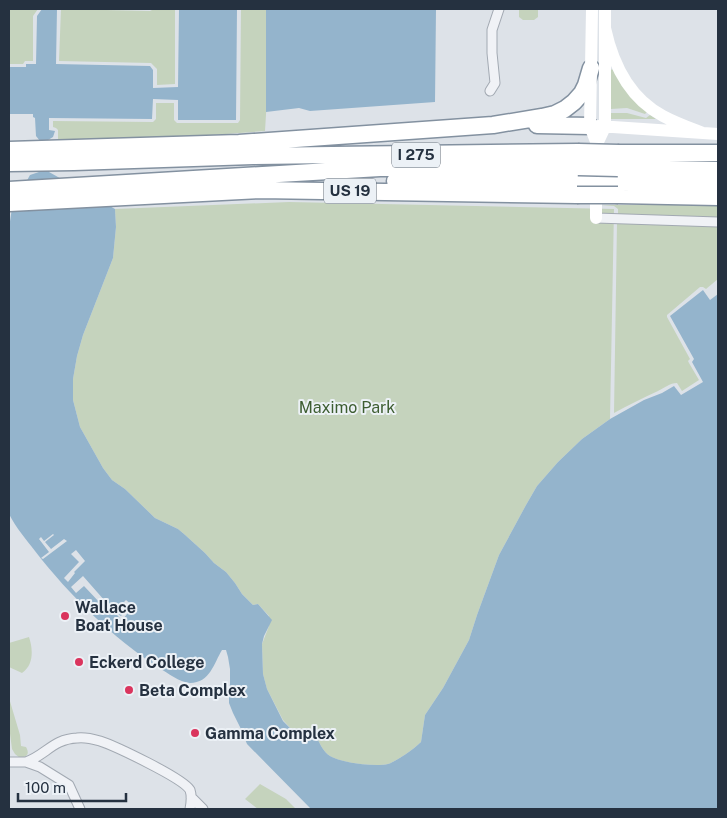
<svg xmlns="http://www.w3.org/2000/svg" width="727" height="818" font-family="'Public Sans',sans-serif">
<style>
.green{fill:#c5d3bd}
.water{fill:#94b4cc}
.pier{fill:#dde2e8}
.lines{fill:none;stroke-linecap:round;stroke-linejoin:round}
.street-casing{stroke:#a2a9b2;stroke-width:11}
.highway-casing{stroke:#8391a0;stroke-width:19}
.street{stroke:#f0f2f6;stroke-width:9}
.secondary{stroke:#fff;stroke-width:12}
.highway{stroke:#fff;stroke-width:16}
.highway-bridge-casing{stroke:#8391a0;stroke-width:19;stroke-linecap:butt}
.highway-bridge{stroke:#fff;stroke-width:16}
.poi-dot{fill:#da345d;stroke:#ecf1f6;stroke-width:2}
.labels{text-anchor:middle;stroke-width:4;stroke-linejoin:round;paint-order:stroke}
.shield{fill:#ecf1f6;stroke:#616b77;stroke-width:1}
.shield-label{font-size:15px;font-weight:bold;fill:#253140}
.park-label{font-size:16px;fill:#3d5d31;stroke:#ecf1f6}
.poi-label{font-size:16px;font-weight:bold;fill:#253140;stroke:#ecf1f6;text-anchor:start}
</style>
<rect width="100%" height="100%" fill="#dde2e8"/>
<path class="green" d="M 9,9 L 38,9 L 33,16 L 33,61 L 25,61 L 23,64 L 9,64 Z
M 61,9 L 150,11 L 154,9 L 175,9 L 175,84 L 157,85 L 157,69 L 151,63 L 59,61 Z
M 241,9 L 266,9 L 267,98 L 265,131 L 80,145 L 58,145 L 58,130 L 56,128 L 53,127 L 53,121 L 153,122 L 156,119 L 156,103 L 174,103 L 174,120 L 177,123 L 238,123 L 240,120 Z
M 519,9 L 538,9 L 538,17 L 534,20 L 523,20 L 519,17 Z
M 612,69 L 647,112 L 645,114 L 627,108 L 611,109 L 611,70 Z
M 611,113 L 627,113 L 646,118 L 650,115 L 656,119 L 611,119 Z
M 289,202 L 614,209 L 610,419 L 582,439 L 558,462 L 537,486 L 526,505 L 499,555 L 477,615 L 469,640 L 443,688 L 425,715 L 421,742 C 414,749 397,761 388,764 C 376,767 340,763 330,756 C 324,752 321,746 318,740 L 291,729 L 283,720 L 267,689 L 263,674 L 262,644 L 269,626 L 269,616 L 258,604 L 253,605 L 242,594 L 235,583 L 226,572 L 214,563 L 205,553 L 184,534 L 178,529 L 155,518 L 125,489 L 112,480 L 103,468 L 80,427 L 73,400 L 73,379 L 77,356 L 83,335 L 113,258 L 116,227 L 115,209 Z
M 600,205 L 718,205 L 718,218 L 618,215 L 618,209 L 614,206 Z
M 617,223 L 718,225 L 718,279 L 706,289 L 703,287 L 700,287 L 667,315 L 667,317 L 690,359 L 688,361 L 689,363 L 699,380 L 682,391 L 677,383 C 670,383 664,388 658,391 C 643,398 628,405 614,413 Z
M 29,637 C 33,649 34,665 22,673 L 9,667 L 9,643 Z
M 9,698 L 20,735 L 21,746 L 26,747 C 30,754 27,757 20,758 L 15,754 L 12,749 L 9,726 Z
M 260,784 L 286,799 L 295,808 L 293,809 L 258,809 L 245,799 Z"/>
<path class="water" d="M 42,9 L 57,9 L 56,64 L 150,66 L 153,70 L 153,88 L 178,87 L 179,9 L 237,9 L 236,120 L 178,120 L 178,100 L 153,99 L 152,119 L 49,118 L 49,130 L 55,131 L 53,137 L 48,140 L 49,172 L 115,209 L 116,227 L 113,258 L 83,335 L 77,356 L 73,379 L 73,400 L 80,427 L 103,468 L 112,480 L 125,489 L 155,518 L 178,529 L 184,534 L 205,553 L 214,563 L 226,572 L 235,583 L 242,594 L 253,605 L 258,604 L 272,620 L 264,636 L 262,644 L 263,674 L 267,689 L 283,721 L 291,729 L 318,740 C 321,746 324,752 330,756 C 341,763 376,767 388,764 C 397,761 414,749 421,742 L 425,715 L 443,688 L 469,640 L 477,615 L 499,555 L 526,505 L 537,486 L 558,462 L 582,439 L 610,419 L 644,400 L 662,393 L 674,386 L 681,395 L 703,382 L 692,362 L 694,359 L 670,316 L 703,290 L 710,300 L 718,294 L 718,343 L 717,344 L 718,356 L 718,809 L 311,809 L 247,744 L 240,727 L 233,713 L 229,703 L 229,693 L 230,684 L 230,669 L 228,657 L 226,650 L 222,650 C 214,663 210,683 190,683 C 179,682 168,673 159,668 C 112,637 70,596 35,551 C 26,539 16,528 9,514 L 9,228 L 12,208 L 30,175 L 39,172 L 40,141 L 36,136 L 35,118 L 33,117 L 33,114 L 9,114 L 9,67 L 26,67 L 26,64 L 36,64 L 37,16 Z
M 266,9 L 436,9 L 435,102 L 310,111 L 299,108 L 266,112 Z"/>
<path class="pier" d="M 53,534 L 54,535 L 45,542 L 51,549 L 64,539 L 67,541 L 43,559 L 41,558 L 49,552 L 39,539 L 41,537 L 44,541 Z
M 76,550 L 85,561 L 74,572 L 75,573 L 68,582 L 64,578 L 79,562 L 71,554 Z
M 83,576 L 112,609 L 108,613 L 102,606 L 98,610 L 97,608 L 101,604 L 84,586 L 76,593 L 71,587 Z
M 126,600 L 133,606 L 117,627 L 114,626 L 120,618 L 117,615 L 118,614 L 121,616 L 125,611 L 123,608 L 126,610 L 129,607 L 124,602 Z"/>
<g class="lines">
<g class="street-casing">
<path id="street" d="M 490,91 L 495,83 L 492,53 L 492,30 L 499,9
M 596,218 L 718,222
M 9,762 L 26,762 L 40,767 L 69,785 L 80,809
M 26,762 C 46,755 53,739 77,738 C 84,737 93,739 100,741 C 115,746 183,778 190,790 C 192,796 191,804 190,809
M 191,797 L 203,809"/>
</g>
<g class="highway-casing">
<path id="highway" d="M 537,125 L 590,126
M 9,150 L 239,143 L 493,125 L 542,117 L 555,114 L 565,109 L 574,102 L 582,93 L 586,85 L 591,68
M 619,153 L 718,153
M 9,163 L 74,162 L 253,156 L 578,152
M 618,168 L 718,170
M 395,181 L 718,183
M 9,190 L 380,168 L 486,166 L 578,167
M 618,195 L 718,197
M 9,203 L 260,190 L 577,195"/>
</g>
<use href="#street" class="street"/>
<path class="secondary" d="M 592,9 L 590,126 L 597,144 L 597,160
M 605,28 C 613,65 629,98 663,116 C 676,123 690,128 703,133
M 598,126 L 718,134
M 597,144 L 605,127 L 605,9
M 596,218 L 596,187"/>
<use href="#highway" class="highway"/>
<g class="highway-bridge-casing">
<path id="highway-bridge" d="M 578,152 L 619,153
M 578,167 L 618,168
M 577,195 L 618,195"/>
</g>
<use href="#highway-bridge" class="highway-bridge"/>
</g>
<g class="poi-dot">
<circle cx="65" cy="616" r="5"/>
<circle cx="79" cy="662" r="5"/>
<circle cx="129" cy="690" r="5"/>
<circle cx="195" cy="733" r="5"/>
</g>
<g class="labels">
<g class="shield">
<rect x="392" y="142.5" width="48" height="25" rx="4"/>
<rect x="324" y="178.5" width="52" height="25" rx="4"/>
</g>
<g class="shield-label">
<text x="416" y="160">I 275</text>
<text x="350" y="196">US 19</text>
</g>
<g class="park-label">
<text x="347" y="413">Maximo Park</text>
</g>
<g class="poi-label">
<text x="75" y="613">Wallace<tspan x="75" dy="18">Boat House</tspan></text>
<text x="89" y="668">Eckerd College</text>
<text x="139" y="696">Beta Complex</text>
<text x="205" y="739">Gamma Complex</text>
</g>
</g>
<rect width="727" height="818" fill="none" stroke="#253140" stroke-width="20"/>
<path d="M18 793v8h108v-8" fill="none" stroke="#253140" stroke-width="2.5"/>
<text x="25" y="793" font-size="15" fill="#253140" stroke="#ecf1f6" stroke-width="4" paint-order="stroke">100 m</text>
</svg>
